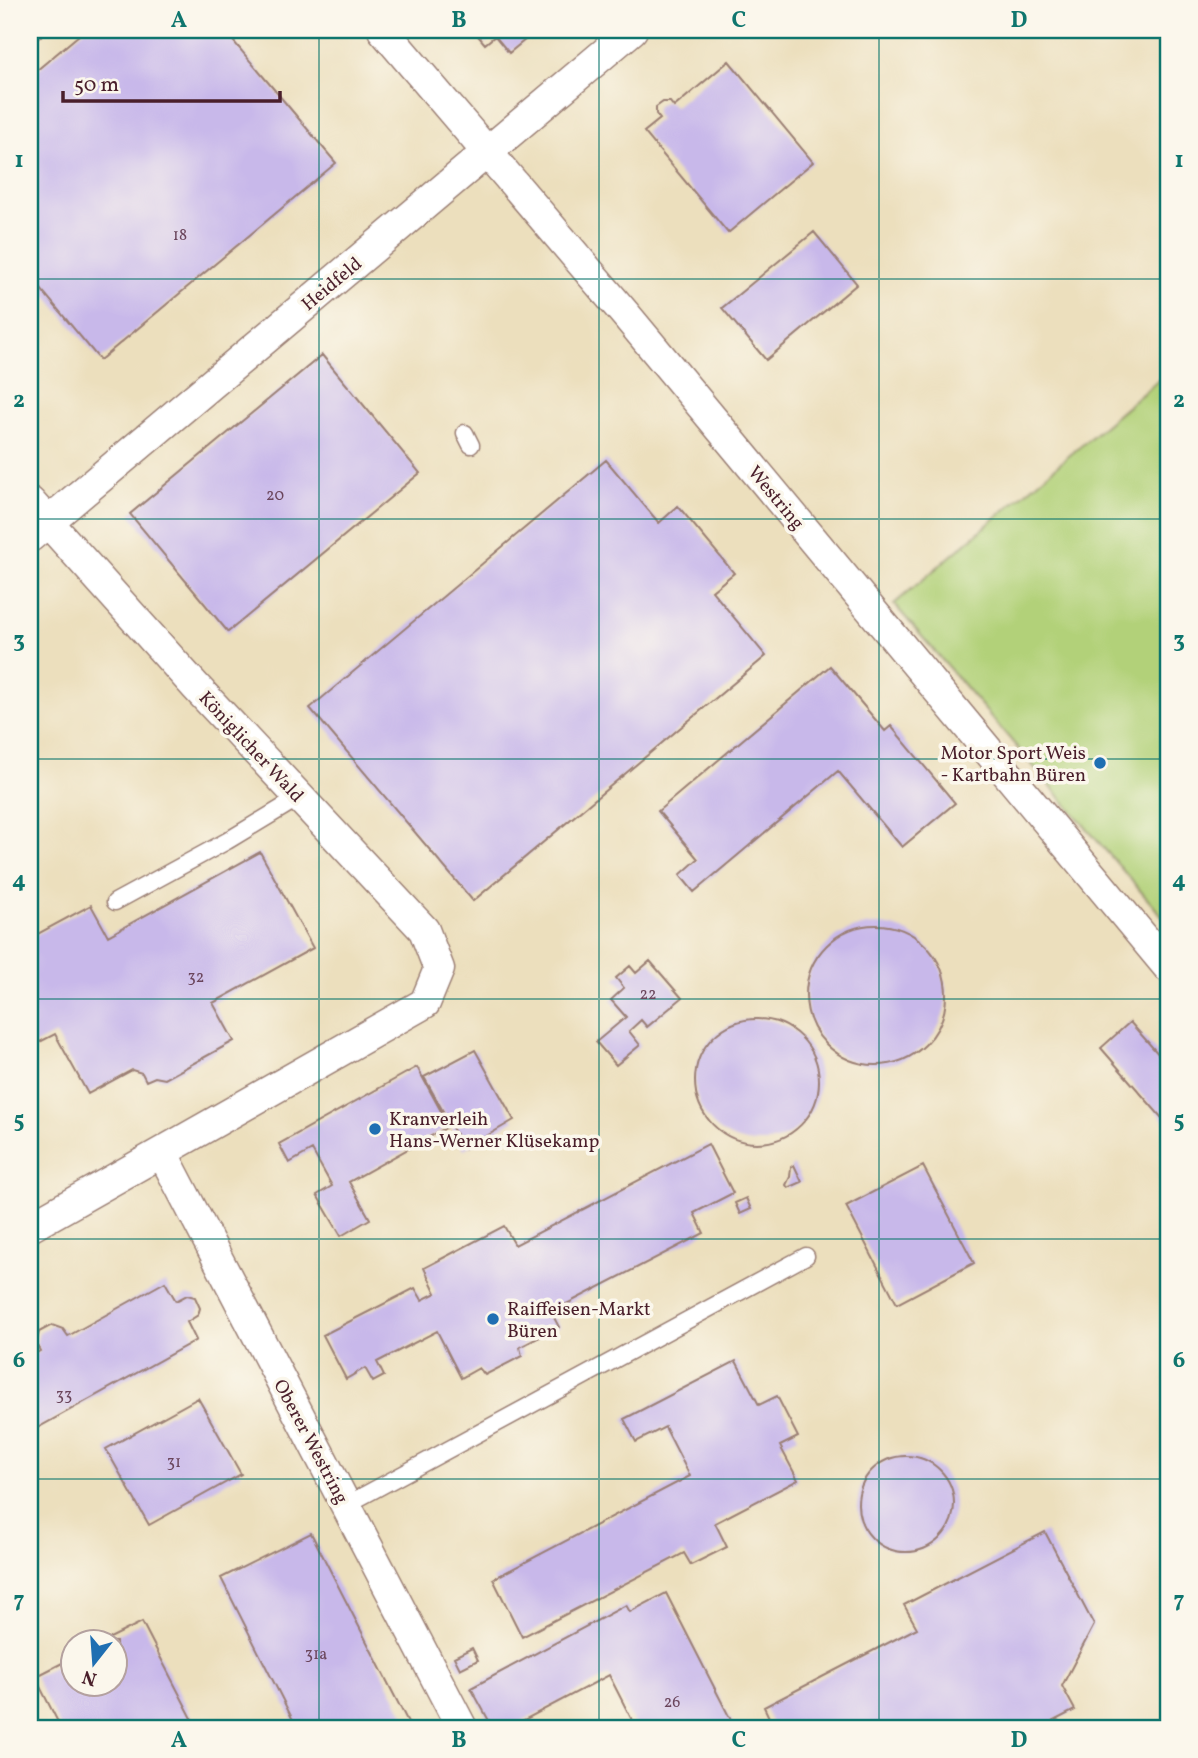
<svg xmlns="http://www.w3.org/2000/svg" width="1198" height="1758" font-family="Vollkorn,serif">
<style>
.garden{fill:#b2d179;stroke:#7e7852;stroke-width:2}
.building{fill:#c8b8ea}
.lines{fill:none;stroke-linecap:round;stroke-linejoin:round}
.lane-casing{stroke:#9b7f74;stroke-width:19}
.street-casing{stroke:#9b7f74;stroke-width:33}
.lane{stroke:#fff;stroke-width:16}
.street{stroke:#fff;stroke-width:30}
.grid{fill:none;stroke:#0f766e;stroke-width:2;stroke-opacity:0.55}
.poi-dot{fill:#1f6fb2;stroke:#fbf7ec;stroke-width:2.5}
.labels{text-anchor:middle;stroke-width:7;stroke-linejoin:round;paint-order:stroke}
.number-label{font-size:16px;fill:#6a455b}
.street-label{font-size:19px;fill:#4a1f2b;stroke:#fbf7ec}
.poi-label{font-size:19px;fill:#4a1f2b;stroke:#fbf7ec;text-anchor:start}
.neatline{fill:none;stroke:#0f766e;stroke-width:2.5}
.grid-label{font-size:23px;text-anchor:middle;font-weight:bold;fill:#0f766e}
</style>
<rect width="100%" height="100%" fill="#fbf7ec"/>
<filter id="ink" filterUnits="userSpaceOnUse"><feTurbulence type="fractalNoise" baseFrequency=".0143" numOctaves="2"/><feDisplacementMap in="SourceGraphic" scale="14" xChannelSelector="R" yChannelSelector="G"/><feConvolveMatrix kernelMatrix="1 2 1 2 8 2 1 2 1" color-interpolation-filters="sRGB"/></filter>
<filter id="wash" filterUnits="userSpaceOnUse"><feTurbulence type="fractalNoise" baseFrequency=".00686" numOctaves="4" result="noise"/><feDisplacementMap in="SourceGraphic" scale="28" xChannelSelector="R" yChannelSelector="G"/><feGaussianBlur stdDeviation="1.57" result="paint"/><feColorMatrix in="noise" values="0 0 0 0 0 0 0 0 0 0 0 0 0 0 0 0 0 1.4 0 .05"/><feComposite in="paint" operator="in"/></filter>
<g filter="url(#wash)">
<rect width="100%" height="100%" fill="#ecdfbd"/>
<path class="garden" d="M 1168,372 L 1168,923 L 894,604 Z"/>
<g id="blocks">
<path class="building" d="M 85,30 L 224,30 L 336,163 L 100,360 L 30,276 L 30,76 Z
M 473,30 L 537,30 L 509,53 L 495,36 L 485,44 Z
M 729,61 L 813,162 L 728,233 L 644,132 L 660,119 L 656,114 L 656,107 L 663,102 L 670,102 L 674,107 Z
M 814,232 L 857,284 L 766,360 L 722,308 Z
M 322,355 L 420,473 L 228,632 L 130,514 Z
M 606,460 L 659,523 L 678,506 L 734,573 L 712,591 L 766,656 L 473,901 L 310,708 Z
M 830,666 L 885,731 L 891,726 L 955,803 L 902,847 L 838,771 L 694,892 L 680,875 L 698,859 L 658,811 Z
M 260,852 L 313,948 L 213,1003 L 234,1041 L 165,1079 L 155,1077 L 146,1081 L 142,1073 L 132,1070 L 88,1094 L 55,1034 L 30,1047 L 30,938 L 91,905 L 108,936 Z
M806 995a70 70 0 1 1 140 0a70 70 0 1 1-140 0Z
M 650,961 L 682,998 L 647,1027 L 641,1020 L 629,1031 L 640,1045 L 616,1065 L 596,1042 L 626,1017 L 611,1000 L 624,988 L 616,978 L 630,966 L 636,973 Z
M695 1081a62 62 0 1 1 124 0a62 62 0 1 1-124 0Z
M 1130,1022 L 1168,1065 L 1168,1125 L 1101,1048 Z
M 475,1050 L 514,1120 L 464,1149 L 424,1077 Z
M 417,1067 L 449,1126 L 349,1182 L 370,1219 L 341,1236 L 317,1195 L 332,1186 L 312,1150 L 289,1163 L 279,1144 Z
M 708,1144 L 733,1193 L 694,1213 L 704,1233 L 551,1312 L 559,1327 L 520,1347 L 522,1356 L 485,1375 L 479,1368 L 461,1378 L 437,1331 L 377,1362 L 384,1376 L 373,1382 L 365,1368 L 346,1379 L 323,1335 L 415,1288 L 422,1300 L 436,1293 L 424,1268 L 504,1226 L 515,1245 Z
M 794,1165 L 802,1182 L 788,1188 L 786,1185 L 790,1177 L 791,1167 Z
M 923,1166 L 974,1263 L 897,1304 L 846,1206 Z
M 746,1198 L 751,1209 L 740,1214 L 735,1203 Z
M 165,1282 L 176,1301 L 187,1295 L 195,1297 L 200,1308 L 198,1315 L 187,1322 L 196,1340 L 30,1432 L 30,1357 L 40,1351 L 36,1344 L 39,1332 L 52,1325 L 63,1329 L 68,1336 Z
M 736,1361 L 759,1405 L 777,1396 L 798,1437 L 780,1446 L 798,1480 L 715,1523 L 727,1547 L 691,1565 L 684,1553 L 522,1637 L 493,1579 L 690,1476 L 665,1427 L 636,1442 L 624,1419 Z
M 198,1398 L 241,1474 L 149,1525 L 106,1449 Z
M858 1504a48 48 0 1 1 96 0a48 48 0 1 1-96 0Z
M 1045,1532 L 1094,1625 L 1062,1686 L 1075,1710 L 1040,1728 L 774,1728 L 764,1707 L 917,1628 L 904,1605 Z
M 311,1533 L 411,1728 L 297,1728 L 221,1578 Z
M 666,1593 L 735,1728 L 636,1728 L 609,1675 L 509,1728 L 493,1728 L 471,1688 L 626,1605 L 630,1612 Z
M 142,1622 L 197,1728 L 61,1728 L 35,1677 L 74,1657 L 74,1684 L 116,1684 L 116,1642 L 102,1642 Z
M 472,1648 L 478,1660 L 460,1669 L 454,1657 Z"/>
</g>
</g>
<g filter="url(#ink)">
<use href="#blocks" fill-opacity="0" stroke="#9b7f74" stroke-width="2"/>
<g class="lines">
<g class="lane-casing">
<path id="lane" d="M 30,33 L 35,30
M 465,433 L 471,445
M 115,902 L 227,841 L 300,797
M 346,1505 L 806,1256"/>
</g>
<g class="street-casing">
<path id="street" d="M 383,30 L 626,315 L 1168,967
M 30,502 L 196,687 L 424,930 L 439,969 L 425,1003 L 30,1227
M 30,537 L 632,30
M 163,1154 L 462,1728"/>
</g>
<use href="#lane" class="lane"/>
<use href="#street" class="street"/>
</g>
</g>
<path class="grid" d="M 319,30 L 319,1728M 599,30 L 599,1728M 879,30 L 879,1728M 30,279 L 1168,279M 30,519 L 1168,519M 30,759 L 1168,759M 30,999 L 1168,999M 30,1239 L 1168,1239M 30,1479 L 1168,1479"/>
<g class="poi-dot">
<circle cx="1100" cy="763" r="7"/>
<circle cx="375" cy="1129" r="7"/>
<circle cx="493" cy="1319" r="7"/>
</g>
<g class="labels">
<g class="number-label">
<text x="180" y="240">18</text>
<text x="275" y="500">20</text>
<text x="196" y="982">32</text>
<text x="648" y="999">22</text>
<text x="64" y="1400">33</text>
<text x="174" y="1467">31</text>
<text x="316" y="1659">31a</text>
<text x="672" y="1707">26</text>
</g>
<g class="street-label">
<text transform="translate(331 283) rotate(-40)" y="7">Heidfeld</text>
<text transform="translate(777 497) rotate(50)" y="7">Westring</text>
<text transform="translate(252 746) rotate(47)" y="7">Königlicher Wald</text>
<text transform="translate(312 1441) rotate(62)" y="7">Oberer Westring</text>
</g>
<g class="poi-label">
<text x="1086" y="759" text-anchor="end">Motor Sport Weis<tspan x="1086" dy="22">- Kartbahn Büren</tspan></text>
<text x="389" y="1125">Kranverleih<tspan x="389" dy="22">Hans-Werner Klüsekamp</tspan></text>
<text x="507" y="1315">Raiffeisen-Markt<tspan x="507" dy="22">Büren</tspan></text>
</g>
</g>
<rect width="1198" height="1758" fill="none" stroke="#fbf7ec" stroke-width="77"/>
<g transform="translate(94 1663) rotate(197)"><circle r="33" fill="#fbf7ec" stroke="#b4a19f" stroke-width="2"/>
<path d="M0-5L12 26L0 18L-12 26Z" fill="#1f6fb2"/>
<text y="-10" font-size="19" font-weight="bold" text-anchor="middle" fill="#4a1f2b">N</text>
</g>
<path d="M63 91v10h217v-10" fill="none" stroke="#4a1f2b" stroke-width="3.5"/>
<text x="74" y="91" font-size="21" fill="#4a1f2b" stroke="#fbf7ec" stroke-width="5" paint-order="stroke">50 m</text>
<rect x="38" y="38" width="1122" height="1682" class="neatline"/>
<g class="grid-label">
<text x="179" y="27">A</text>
<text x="459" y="27">B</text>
<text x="739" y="27">C</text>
<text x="1019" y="27">D</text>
<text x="19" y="167">1</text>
<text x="1179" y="167">1</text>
<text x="19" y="407">2</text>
<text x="1179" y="407">2</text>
<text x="19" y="647">3</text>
<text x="1179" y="647">3</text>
<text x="19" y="887">4</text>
<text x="1179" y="887">4</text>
<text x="19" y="1127">5</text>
<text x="1179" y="1127">5</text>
<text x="19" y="1367">6</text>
<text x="1179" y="1367">6</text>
<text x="19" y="1607">7</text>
<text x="1179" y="1607">7</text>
<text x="179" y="1747">A</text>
<text x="459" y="1747">B</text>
<text x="739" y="1747">C</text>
<text x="1019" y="1747">D</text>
</g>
</svg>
